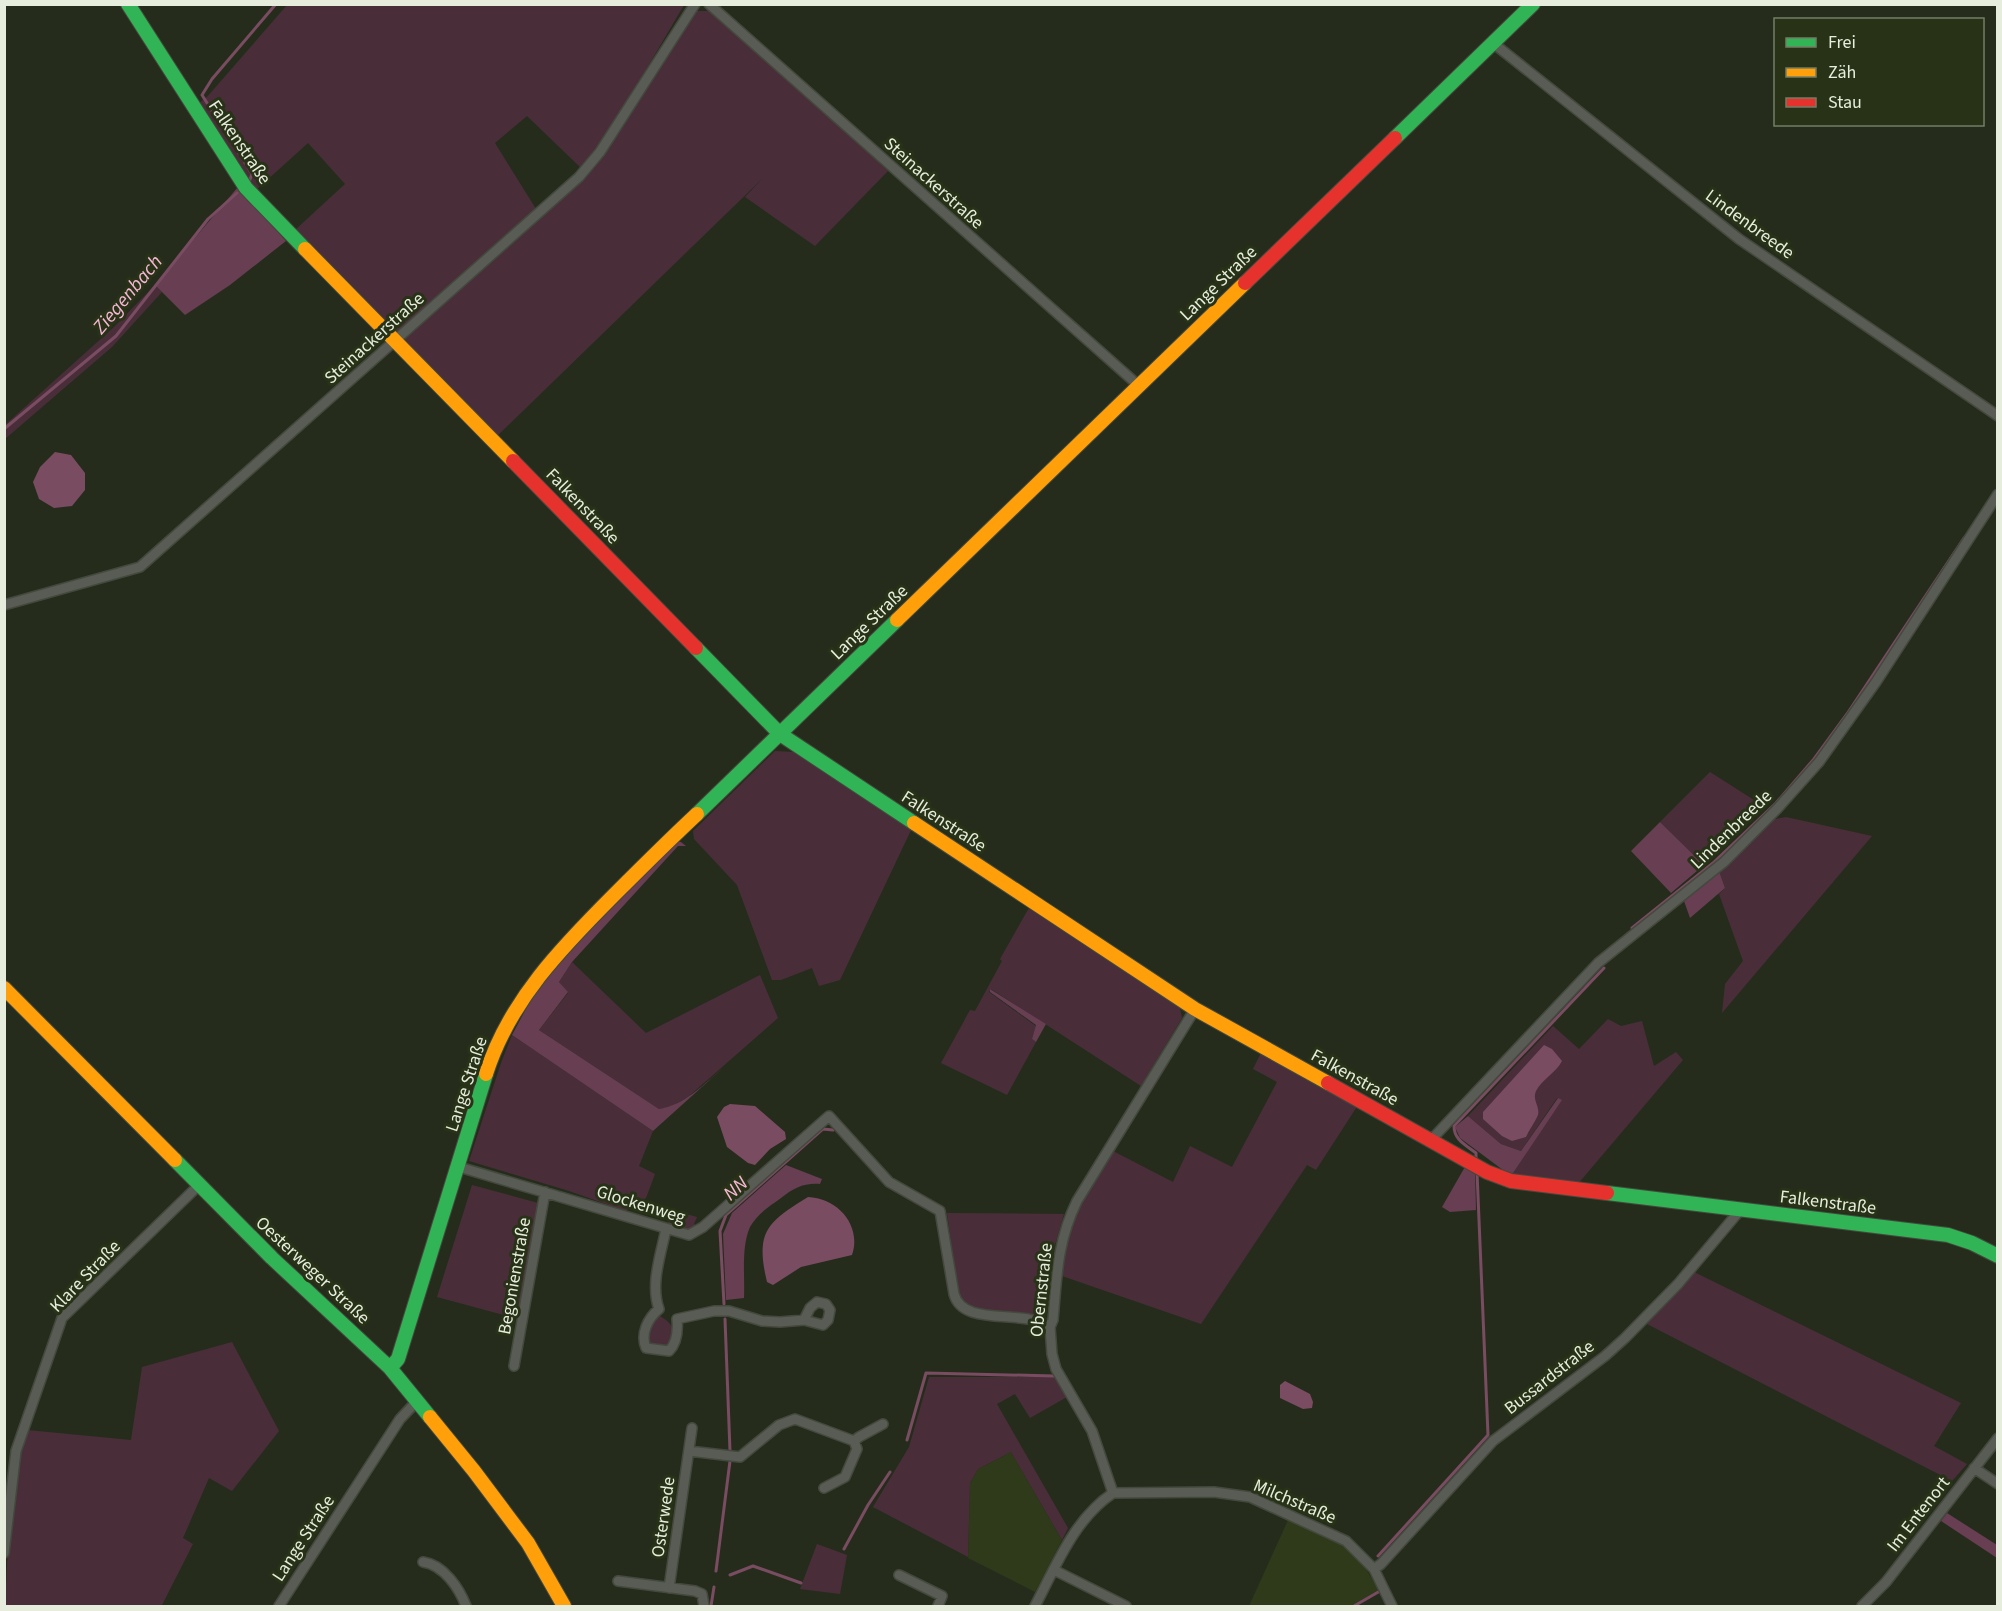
<svg xmlns="http://www.w3.org/2000/svg" width="2002" height="1611" font-family="'Source Sans 3',sans-serif">
<style>
.built{fill:#2e3a19}
.green{fill:#492e3a}
.forest{fill:#673e52}
.water{fill:#794c62}
.lines{fill:none;stroke-linecap:round;stroke-linejoin:round}
.stream{stroke:#794c62;stroke-width:3}
.street-casing{stroke:#44493d;stroke-width:12}
.fast-casing{stroke:#44493d;stroke-width:16}
.slow-casing{stroke:#44493d;stroke-width:16}
.jam-casing{stroke:#44493d;stroke-width:16}
.street{stroke:#595c55;stroke-width:9}
.fast{stroke:#30b455;stroke-width:14}
.slow{stroke:#ff9f0a;stroke-width:14}
.jam{stroke:#e5322d;stroke-width:14}
.labels{text-anchor:middle;stroke-width:6;stroke-linejoin:round;paint-order:stroke}
.street-label{font-size:18px;fill:#e6eddd;stroke:#273216}
.water-label{font-size:20px;font-style:italic;fill:#f6b6d5;stroke:#273216}
</style>
<rect width="100%" height="100%" fill="#262c1c"/>
<path class="built" d="M 1011,1452 L 1062,1540 L 1035,1592 L 968,1558 L 970,1483 L 978,1469 Z
M 1289,1518 L 1344,1544 L 1364,1566 L 1379,1590 L 1351,1606 L 1249,1606 Z"/>
<path class="green" d="M 287,5 L 684,5 L 600,148 L 581,168 L 527,116 L 495,143 L 536,209 L 396,336 L 294,231 L 345,184 L 308,143 L 256,190 L 199,103 L 207,97 Z
M 696,11 L 709,11 L 828,115 L 888,171 L 815,246 L 745,197 L 763,178 L 495,438 L 404,344 L 405,336 L 604,152 Z
M 155,285 L 162,292 L 112,347 L 5,439 L 5,425 L 114,327 Z
M 775,751 L 793,752 L 912,828 L 840,980 L 819,986 L 812,968 L 781,980 L 772,980 L 737,885 L 694,839 L 693,831 Z
M 1710,772 L 1765,807 L 1704,865 L 1660,822 Z
M 1786,817 L 1872,836 L 1722,1013 L 1725,984 L 1743,961 L 1719,894 L 1725,888 L 1719,871 L 1775,819 Z
M 1030,906 L 1179,1004 L 1182,1018 L 1141,1086 L 991,989 L 989,992 L 1036,1026 L 1032,1039 L 1036,1042 L 1007,1095 L 941,1063 L 970,1010 L 975,1011 L 1002,961 L 1000,959 Z
M 572,962 L 646,1033 L 760,975 L 778,1018 L 688,1097 L 671,1107 L 659,1109 L 539,1030 L 568,993 L 559,982 Z
M 1608,1019 L 1621,1026 L 1642,1021 L 1654,1066 L 1676,1052 L 1683,1060 L 1577,1185 L 1511,1176 L 1561,1100 L 1557,1098 L 1521,1151 L 1501,1144 L 1468,1116 L 1553,1026 L 1579,1049 Z
M 512,1035 L 653,1131 L 639,1166 L 655,1174 L 646,1198 L 626,1211 L 566,1190 L 469,1161 L 501,1063 Z
M 1262,1051 L 1358,1105 L 1316,1170 L 1307,1165 L 1201,1324 L 1062,1276 C 1065,1223 1087,1194 1113,1151 L 1173,1182 L 1190,1146 L 1232,1167 L 1277,1082 L 1253,1069 Z
M 472,1185 L 538,1203 L 518,1319 L 437,1297 Z
M 672,1210 L 697,1217 L 694,1224 L 698,1227 C 687,1232 678,1230 667,1226 Z
M 947,1213 L 1064,1214 L 1053,1252 L 1048,1310 L 1042,1315 L 971,1310 L 963,1305 L 958,1293 Z
M 1694,1272 L 1961,1403 L 1934,1446 L 1967,1464 L 1952,1481 L 1647,1324 Z
M 660,1316 C 675,1325 678,1334 665,1348 L 653,1346 L 647,1340 L 649,1327 L 655,1318 Z
M 232,1342 L 279,1431 L 232,1491 L 209,1478 L 183,1538 L 193,1544 L 162,1605 L 164,1606 L 5,1606 L 8,1545 L 20,1451 L 27,1430 L 131,1440 L 142,1367 Z
M 929,1377 L 1056,1377 L 1067,1397 L 1030,1418 L 1015,1394 L 997,1404 L 1068,1528 L 1062,1540 L 1011,1452 L 978,1469 L 970,1483 L 968,1557 L 873,1507 L 909,1447 Z
M 817,1544 L 847,1555 L 840,1594 L 800,1589 Z"/>
<path class="forest" d="M 238,187 L 286,241 L 230,285 L 185,315 L 155,285 Z
M 1660,822 L 1704,865 L 1671,893 L 1631,851 Z
M 674,841 L 681,842 L 686,846 L 678,846 L 572,962 L 559,982 L 568,992 L 539,1030 L 659,1109 C 685,1105 704,1084 723,1068 L 653,1131 L 512,1035 L 544,975 Z
M 1719,871 L 1725,888 L 1690,918 L 1684,901 Z
M 990,989 L 1046,1024 L 1036,1042 L 1032,1039 L 1036,1025 L 990,992 Z
M 1558,1098 L 1562,1100 L 1511,1176 L 1460,1138 L 1455,1127 L 1468,1116 L 1501,1144 L 1521,1151 Z
M 786,1165 L 822,1179 L 820,1184 C 803,1183 794,1188 781,1198 C 770,1206 757,1214 750,1227 C 741,1247 745,1276 744,1298 L 726,1300 L 723,1234 L 732,1213 Z
M 1466,1165 L 1475,1171 L 1476,1210 L 1450,1212 L 1442,1207 Z
M 1947,1513 L 1997,1545 L 1997,1558 L 1941,1521 Z"/>
<path class="water" d="M 55,452 L 71,455 L 85,473 L 85,490 L 72,506 L 54,508 L 39,499 L 33,482 L 40,467 Z
M 1544,1045 L 1552,1049 L 1562,1061 C 1556,1073 1542,1079 1536,1091 C 1532,1100 1540,1106 1538,1115 C 1535,1122 1529,1130 1526,1137 L 1512,1141 L 1502,1136 L 1483,1119 L 1483,1112 Z
M 730,1104 L 755,1106 L 785,1132 L 786,1139 L 770,1149 L 755,1165 L 748,1163 L 727,1147 L 717,1117 L 724,1107 Z
M 808,1197 C 838,1198 862,1226 852,1255 L 801,1267 L 773,1285 L 767,1282 C 755,1232 767,1222 808,1197 Z
M 1285,1381 L 1310,1394 L 1313,1402 L 1312,1408 L 1303,1409 L 1280,1398 L 1280,1385 Z"/>
<g class="lines">
<path class="stream" d="M 249,182 L 252,174 L 202,95 L 212,79 L 276,4
M 4,429 L 116,336 L 208,219 L 237,193
M 1632,928 L 1713,863 L 1776,803 L 1814,759 L 1847,714 L 1964,538
M 1476,1160 L 1476,1153 C 1466,1145 1454,1140 1454,1126 L 1604,968
M 724,1304 L 720,1231 L 726,1215 L 823,1129 L 833,1130
M 725,1319 L 730,1451
M 907,1440 L 926,1373 L 1054,1376
M 844,1549 L 868,1505 L 890,1472
M 1378,1556 L 1488,1435 L 1477,1172
M 716,1571 L 730,1461
M 730,1575 L 753,1566 L 801,1583
M 711,1606 L 714,1587
M 1354,1606 L 1380,1591"/>
<g class="street-casing">
<path id="street" d="M 709,4 L 1138,385
M 1493,43 L 1739,239 L 1998,416
M 4,605 L 140,567 L 579,177 L 600,152 L 695,4
M 1431,1140 L 1598,963 L 1724,862 L 1777,809 L 1819,762 L 1876,682 L 1998,494
M 459,1167 L 689,1235 L 703,1227 L 829,1116 L 889,1182 L 940,1211 L 954,1294 C 963,1328 1024,1308 1050,1327
M 666,1229 C 661,1254 650,1284 659,1309 C 648,1318 640,1334 646,1348 L 669,1351 C 677,1343 678,1330 677,1319 L 714,1311 L 729,1311 L 762,1321 L 780,1322 L 804,1320 L 823,1325 L 828,1320 L 830,1310 L 826,1304 L 817,1302 L 810,1308 L 804,1320
M 514,1366 L 545,1192
M 689,1451 L 740,1457 L 779,1425 L 795,1419 L 854,1441
M 1974,1468 L 1998,1484
M 824,1488 L 845,1477 L 857,1449 L 854,1441 L 859,1437 L 883,1424
M 1113,1493 L 1092,1431 L 1056,1369 L 1052,1354 L 1050,1327 L 1053,1320 C 1057,1276 1057,1242 1077,1201 L 1195,1009
M 1113,1493 L 1214,1492 L 1250,1497 L 1346,1541 L 1374,1569 L 1392,1606
M 4,1553 L 16,1451 L 62,1318 L 199,1185
M 423,1562 C 444,1565 459,1588 466,1606
M 1374,1569 L 1381,1564 L 1493,1441 L 1605,1356 L 1625,1338 L 1678,1284 L 1741,1209
M 1054,1570 L 1126,1606
M 899,1575 L 942,1596 L 938,1606
M 618,1581 L 695,1591 L 702,1594 L 704,1606
M 669,1588 L 692,1428
M 279,1606 L 400,1419 L 418,1400
M 1035,1606 C 1056,1566 1074,1519 1113,1493
M 1862,1606 L 1886,1582 L 1998,1438"/>
</g>
<g class="fast-casing">
<path id="fast" d="M 128,4 L 246,188 L 305,249
M 1395,138 L 1533,4
M 696,648 L 780,734 L 914,823
M 697,814 L 897,620
M 175,1160 L 272,1258 L 390,1368 L 430,1417
M 1607,1193 L 1948,1235 L 1972,1243 L 1998,1256
M 390,1368 L 398,1359 L 486,1074"/>
</g>
<g class="slow-casing">
<path id="slow" d="M 305,249 L 513,461
M 897,620 L 1245,283
M 914,823 L 1195,1009 L 1328,1083
M 4,988 L 175,1160
M 486,1074 C 509,1001 562,947 615,894 C 642,867 669,840 697,814
M 430,1417 L 474,1471 L 528,1543 L 564,1606"/>
</g>
<g class="jam-casing">
<path id="jam" d="M 1245,283 L 1395,138
M 513,461 L 696,648
M 1328,1083 L 1487,1172 L 1511,1181 L 1607,1193"/>
</g>
<use href="#street" class="street"/>
<use href="#fast" class="fast"/>
<use href="#slow" class="slow"/>
<use href="#jam" class="jam"/>
</g>
<g class="labels">
<g class="street-label">
<text transform="translate(240 142) rotate(56)" y="6">Falkenstraße</text>
<text transform="translate(934 183) rotate(42)" y="6">Steinackerstraße</text>
<text transform="translate(1750 224) rotate(36)" y="6">Lindenbreede</text>
<text transform="translate(1218 283) rotate(-44)" y="6">Lange Straße</text>
<text transform="translate(374 338) rotate(-42)" y="6">Steinackerstraße</text>
<text transform="translate(583 506) rotate(46)" y="6">Falkenstraße</text>
<text transform="translate(869 622) rotate(-44)" y="6">Lange Straße</text>
<text transform="translate(944 821) rotate(33)" y="6">Falkenstraße</text>
<text transform="translate(1731 829) rotate(-44)" y="6">Lindenbreede</text>
<text transform="translate(1355 1077) rotate(29)" y="6">Falkenstraße</text>
<text transform="translate(466 1084) rotate(-72)" y="6">Lange Straße</text>
<text transform="translate(1828 1202) rotate(7)" y="6">Falkenstraße</text>
<text transform="translate(641 1204) rotate(17)" y="6">Glockenweg</text>
<text transform="translate(313 1270) rotate(43)" y="6">Oesterweger Straße</text>
<text transform="translate(85 1276) rotate(-46)" y="6">Klare Straße</text>
<text transform="translate(514 1276) rotate(-80)" y="6">Begonienstraße</text>
<text transform="translate(1041 1290) rotate(-84)" y="6">Obernstraße</text>
<text transform="translate(1549 1377) rotate(-38)" y="6">Bussardstraße</text>
<text transform="translate(1295 1501) rotate(23)" y="6">Milchstraße</text>
<text transform="translate(1918 1514) rotate(-52)" y="6">Im Entenort</text>
<text transform="translate(663 1517) rotate(-82)" y="6">Osterwede</text>
<text transform="translate(303 1538) rotate(-57)" y="6">Lange Straße</text>
</g>
<g class="water-label">
<text transform="translate(127 294) rotate(-50)" y="7">Ziegenbach</text>
<text transform="translate(735 1188) rotate(-42)" y="7">NN</text>
</g>
</g>
<rect width="2002" height="1611" fill="none" stroke="#e6eddd" stroke-width="12"/>
<rect x="1774" y="18" width="210" height="108" fill="#273216" stroke="#737d66" stroke-width="1.5"/>
<rect x="1786" y="38" width="30" height="9" fill="#30b455" stroke="#737d66" stroke-width="1.5"/>
<text x="1828" y="48" font-size="18" fill="#e6eddd">Frei</text>
<rect x="1786" y="68" width="30" height="9" fill="#ff9f0a" stroke="#737d66" stroke-width="1.5"/>
<text x="1828" y="78" font-size="18" fill="#e6eddd">Zäh</text>
<rect x="1786" y="98" width="30" height="9" fill="#e5322d" stroke="#737d66" stroke-width="1.5"/>
<text x="1828" y="108" font-size="18" fill="#e6eddd">Stau</text>
</svg>
